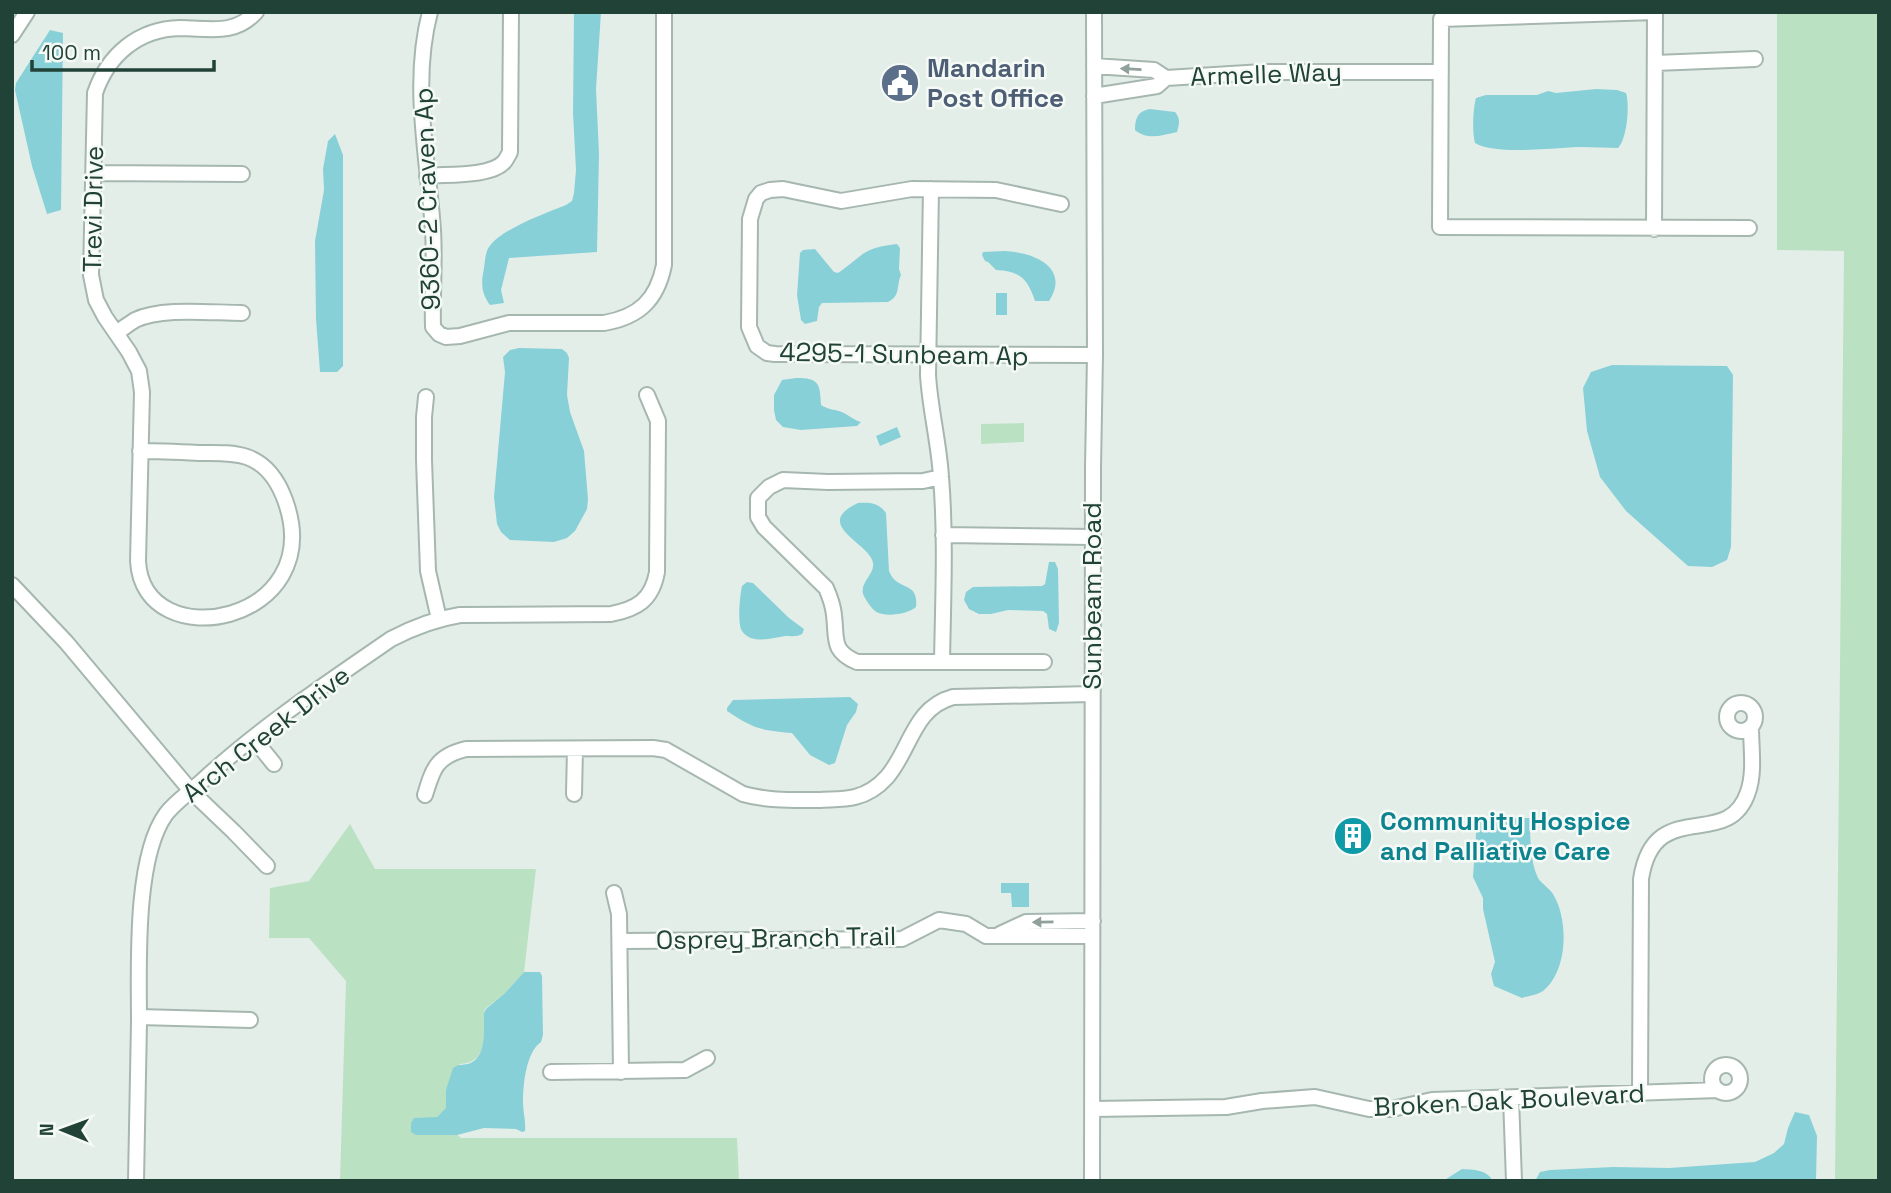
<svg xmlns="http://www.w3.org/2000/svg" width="1891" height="1193" font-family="'Space Grotesk',sans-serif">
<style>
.green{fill:#bbe1c3}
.water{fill:#88d0d7}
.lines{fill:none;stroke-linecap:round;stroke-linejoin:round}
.minor-casing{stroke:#a6b7b0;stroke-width:18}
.minor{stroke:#fff;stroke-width:14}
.oneway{fill:#90a09b}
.labels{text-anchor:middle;stroke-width:5;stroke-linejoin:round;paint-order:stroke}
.service-label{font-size:26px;font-weight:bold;fill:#4e5e75;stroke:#f5faf7;text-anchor:start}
.street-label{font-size:26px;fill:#214237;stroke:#f5faf7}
.culture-label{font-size:26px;font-weight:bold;fill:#0d838f;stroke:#f5faf7;text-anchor:start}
</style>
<rect width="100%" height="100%" fill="#e4eee9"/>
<path class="green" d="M 1777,12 L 1879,12 L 1879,1181 L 1835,1181 L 1844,251 L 1777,250 Z
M 1024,423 L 1024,442 L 981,444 L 981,424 Z
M 350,824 L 375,869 L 536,869 L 524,972 L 505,993 L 485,1009 L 484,1013 C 483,1034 489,1063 460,1064 L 446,1094 L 447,1108 L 437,1117 L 461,1138 L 737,1138 L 739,1181 L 340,1181 L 346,981 L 309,938 L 269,938 L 270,888 L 309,881 Z"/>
<path class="water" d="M 574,12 L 601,12 L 596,89 L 599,154 L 597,252 L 509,258 L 501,290 L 504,303 L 490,305 C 481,293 481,283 484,268 C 485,262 485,253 489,247 C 501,229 546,213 566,205 L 572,201 L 574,193 L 576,170 L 573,113 Z
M 50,30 L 63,33 L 61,210 L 47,214 L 32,166 L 15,90 L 16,83 Z
M 1596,89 L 1617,90 L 1626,93 C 1630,105 1627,139 1618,148 C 1600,148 1581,146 1563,148 C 1540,149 1494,154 1475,143 C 1472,133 1473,108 1476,98 L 1486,95 L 1537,95 L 1548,91 L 1556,93 Z
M 1150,109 L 1175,112 C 1181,119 1179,124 1177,132 C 1162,135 1148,141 1135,130 C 1135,118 1138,111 1150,109 Z
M 335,134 L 343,155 L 343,366 L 337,372 L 320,372 L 316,319 L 315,241 L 324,190 L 323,169 L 328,141 Z
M 897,244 L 900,248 L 899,269 L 901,275 C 896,286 901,296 888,302 L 822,303 L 819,307 L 817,321 L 805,324 L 801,320 L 797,295 L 800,253 L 803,250 L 815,249 L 834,272 L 838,273 C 864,255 862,248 897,244 Z
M 1004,251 C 1033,252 1071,267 1049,301 L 1035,301 C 1028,279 1020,271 996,270 L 988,262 L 985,261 L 982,255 L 983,252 Z
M 996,293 L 1007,293 L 1007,315 L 996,315 Z
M 519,348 L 562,349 L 567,353 L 569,358 L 567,395 L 570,412 L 584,451 L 588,499 L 587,509 L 575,531 L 567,538 L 554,542 L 510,540 L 501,532 L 497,524 L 494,497 L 505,372 L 503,357 L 510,350 Z
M 1612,365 L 1727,366 L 1733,375 L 1731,547 L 1727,560 L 1712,567 L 1688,566 L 1626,511 L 1600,477 L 1587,431 L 1583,388 L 1591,372 Z
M 796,378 C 819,378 820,383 821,405 C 828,410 836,409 844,413 C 850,416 854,420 861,422 L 857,426 L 801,430 L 783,427 L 776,420 L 774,410 L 774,395 L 782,380 Z
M 897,427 L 901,437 L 880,446 L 876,436 Z
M 858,503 C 870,502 879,503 886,513 L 889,571 C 897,592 919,580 916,607 C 909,614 884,618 875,611 C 871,608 865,599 863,594 C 860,582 875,574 873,563 C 870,543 811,525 858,503 Z
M 1049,562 L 1055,562 L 1058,569 L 1059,623 L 1056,632 L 1049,629 L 1047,614 L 1043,611 L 1008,610 L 991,614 L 979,614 L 969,609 L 964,600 L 966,592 L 973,587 L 1042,586 L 1045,584 Z
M 747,582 L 753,583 L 789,618 L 804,629 C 803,631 803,633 802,634 C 798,637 790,636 785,636 C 772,638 751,645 742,631 C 737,624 740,595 742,586 Z
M 850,697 L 858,704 L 856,712 L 847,725 L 835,763 L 829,765 L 810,755 L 792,733 C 760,730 754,729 727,711 L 727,708 L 733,700 Z
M 1530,818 C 1530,836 1530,862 1538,878 C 1542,884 1549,888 1553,894 C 1569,920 1568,971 1543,991 C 1537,995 1528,996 1522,998 L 1494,986 L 1491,974 L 1495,962 L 1483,909 L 1483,898 L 1473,877 L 1477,819 Z
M 1001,883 L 1029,883 L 1029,907 L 1012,907 L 1011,893 L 1001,893 Z
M 524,972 L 540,972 L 542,976 L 543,1035 L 541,1042 C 526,1052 523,1085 523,1102 C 523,1112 526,1121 525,1131 L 522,1132 L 516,1129 L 484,1128 L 457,1135 L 416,1135 L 411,1132 L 411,1123 L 414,1118 L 437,1117 L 446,1108 L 446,1090 L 453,1068 C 459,1064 462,1065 468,1064 C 488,1058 483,1029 484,1013 L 486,1009 L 505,993 Z
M 1795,1112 L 1809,1115 L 1817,1136 L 1816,1181 L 1535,1181 L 1540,1172 L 1550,1170 L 1613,1167 L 1669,1168 L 1755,1162 L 1774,1153 L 1784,1144 L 1788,1128 Z
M 1462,1169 C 1474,1170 1486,1169 1493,1181 L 1443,1181 Z"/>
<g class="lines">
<g class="minor-casing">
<path id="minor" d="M 430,12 C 411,84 428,158 433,230 C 435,262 432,295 433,327 L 439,334 L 446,337 L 460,336 L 509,323 L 604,323 C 639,317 657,300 664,265 L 664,12
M 12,35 L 27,12
M 1655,63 L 1755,59
M 1094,66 L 1154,70 L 1166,78
M 1094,96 L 1157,86 L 1166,78 L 1263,72 L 1441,72
M 94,173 L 242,174
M 427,176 C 446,174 491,177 504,162 C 506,160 509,154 510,152 L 511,12
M 931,189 L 928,375 C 930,409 939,443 941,477 C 946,538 943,601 942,662
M 1061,204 L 996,190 L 912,189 L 841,201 L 783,189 L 770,190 L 761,193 L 756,199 L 750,219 L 749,327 L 757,346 L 767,353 L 775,354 L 1095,355
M 1654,229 L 1655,12 L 1441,19 L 1440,227 L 1749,228
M 116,333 C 122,329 129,324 135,320 C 162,307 211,313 242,313
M 426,397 L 424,417 L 424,460 L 428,571 L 439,619
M 140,451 C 160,451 180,452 199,453 C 215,453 232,452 247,457 C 267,464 278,481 285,500 C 330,624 143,659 138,561 L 142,392 L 139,371 L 129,352 L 105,317 L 96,300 L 91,275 L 95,93 C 108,55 138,29 180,28 C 209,28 234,36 256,12
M 941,477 L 923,481 L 828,482 L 783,480 L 769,487 L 758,498 L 758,517 L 764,527 L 826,588 C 830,597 833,605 834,615 C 837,639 831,651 857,662 L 1044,662
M 943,535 L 1093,537
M 12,585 L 66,642 L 191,791 L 234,832 L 267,866
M1727 717a14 14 0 1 1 28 0a14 14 0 1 1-28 0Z
M 253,738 L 274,764
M 574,794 L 575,749
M 425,795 C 433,768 437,756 466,749 L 653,748 L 666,750 L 743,794 C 768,801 792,800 818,800 C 831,799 843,800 855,797 C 867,794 879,786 887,777 C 911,749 913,708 953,697 L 1092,694
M 614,893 L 619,914 L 621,1072
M 1000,934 L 1026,922 L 1093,921
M 620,941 L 902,939 L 939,920 L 966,924 L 986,936 L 1092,936
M 139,1017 L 250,1020
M1712 1079a14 14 0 1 1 28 0a14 14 0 1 1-28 0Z
M 551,1072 L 685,1070 L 707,1058
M 1640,1094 L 1641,879 C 1654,794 1728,853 1748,792 C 1755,772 1751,748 1751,727
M 1511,1098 L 1514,1181
M 1092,1109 L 1226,1107 L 1262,1101 L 1315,1097 L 1369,1109 L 1392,1109 L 1432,1100 L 1718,1090
M 136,1181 C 137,1128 138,1075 139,1022 C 139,968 134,858 166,814 C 175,802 190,792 201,782 C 259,728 326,684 391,639 C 414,627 435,619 460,615 L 611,614 C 637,609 652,600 657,572 L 658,421 L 647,395
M 1092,1181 L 1093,468 L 1095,355 L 1094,12"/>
</g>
<use href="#minor" class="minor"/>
</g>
<defs><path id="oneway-solid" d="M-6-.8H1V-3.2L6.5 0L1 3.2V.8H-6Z" transform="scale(1.75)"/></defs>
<g class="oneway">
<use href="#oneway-solid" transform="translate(1131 69) rotate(-177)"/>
<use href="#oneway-solid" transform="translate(1043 922) rotate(179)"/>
</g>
<defs>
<g id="civic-disc" transform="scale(2.0125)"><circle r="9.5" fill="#5c6f8a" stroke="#f5faf7"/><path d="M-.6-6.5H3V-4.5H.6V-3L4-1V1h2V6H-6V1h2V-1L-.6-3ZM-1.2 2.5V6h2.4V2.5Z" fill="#fff"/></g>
<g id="building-disc" transform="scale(2.0125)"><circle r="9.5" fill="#0f9aa8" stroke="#f5faf7"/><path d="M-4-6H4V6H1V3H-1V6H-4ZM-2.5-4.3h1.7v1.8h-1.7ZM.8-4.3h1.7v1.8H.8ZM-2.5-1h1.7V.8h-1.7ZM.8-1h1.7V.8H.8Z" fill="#fff"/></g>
</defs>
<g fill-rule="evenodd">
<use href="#civic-disc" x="900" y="83"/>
<use href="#building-disc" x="1353" y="836"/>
</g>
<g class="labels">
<g class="service-label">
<text x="927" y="77">Mandarin<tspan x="927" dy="30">Post Office</tspan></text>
</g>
<g class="street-label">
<text transform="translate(1266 74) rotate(-2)" y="9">Armelle Way</text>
<text transform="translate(427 199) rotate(-92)" y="9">9360-2 Craven Ap</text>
<text transform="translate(93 209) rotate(-89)" y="9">Trevi Drive</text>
<text transform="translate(904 354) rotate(1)" y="9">4295-1 Sunbeam Ap</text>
<text transform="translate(1092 596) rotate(-90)" y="9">Sunbeam Road</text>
<text transform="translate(266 734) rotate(-38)" y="9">Arch Creek Drive</text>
<text transform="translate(776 938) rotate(-1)" y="9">Osprey Branch Trail</text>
<text transform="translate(1509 1100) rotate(-3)" y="9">Broken Oak Boulevard</text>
</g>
<g class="culture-label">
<text x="1380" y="830">Community Hospice<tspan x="1380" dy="30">and Palliative Care</tspan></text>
</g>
</g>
<rect width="1891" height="1193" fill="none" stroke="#214237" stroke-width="28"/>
<g transform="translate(63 1130) rotate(271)" stroke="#f5faf7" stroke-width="5" paint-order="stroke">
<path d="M0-5L12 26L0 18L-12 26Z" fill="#214237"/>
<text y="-10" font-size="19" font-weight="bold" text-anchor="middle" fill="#214237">N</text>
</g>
<path d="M32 60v10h182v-10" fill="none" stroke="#214237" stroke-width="3.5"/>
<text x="42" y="60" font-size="21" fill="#214237" stroke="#f5faf7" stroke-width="5" paint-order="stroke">100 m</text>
</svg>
